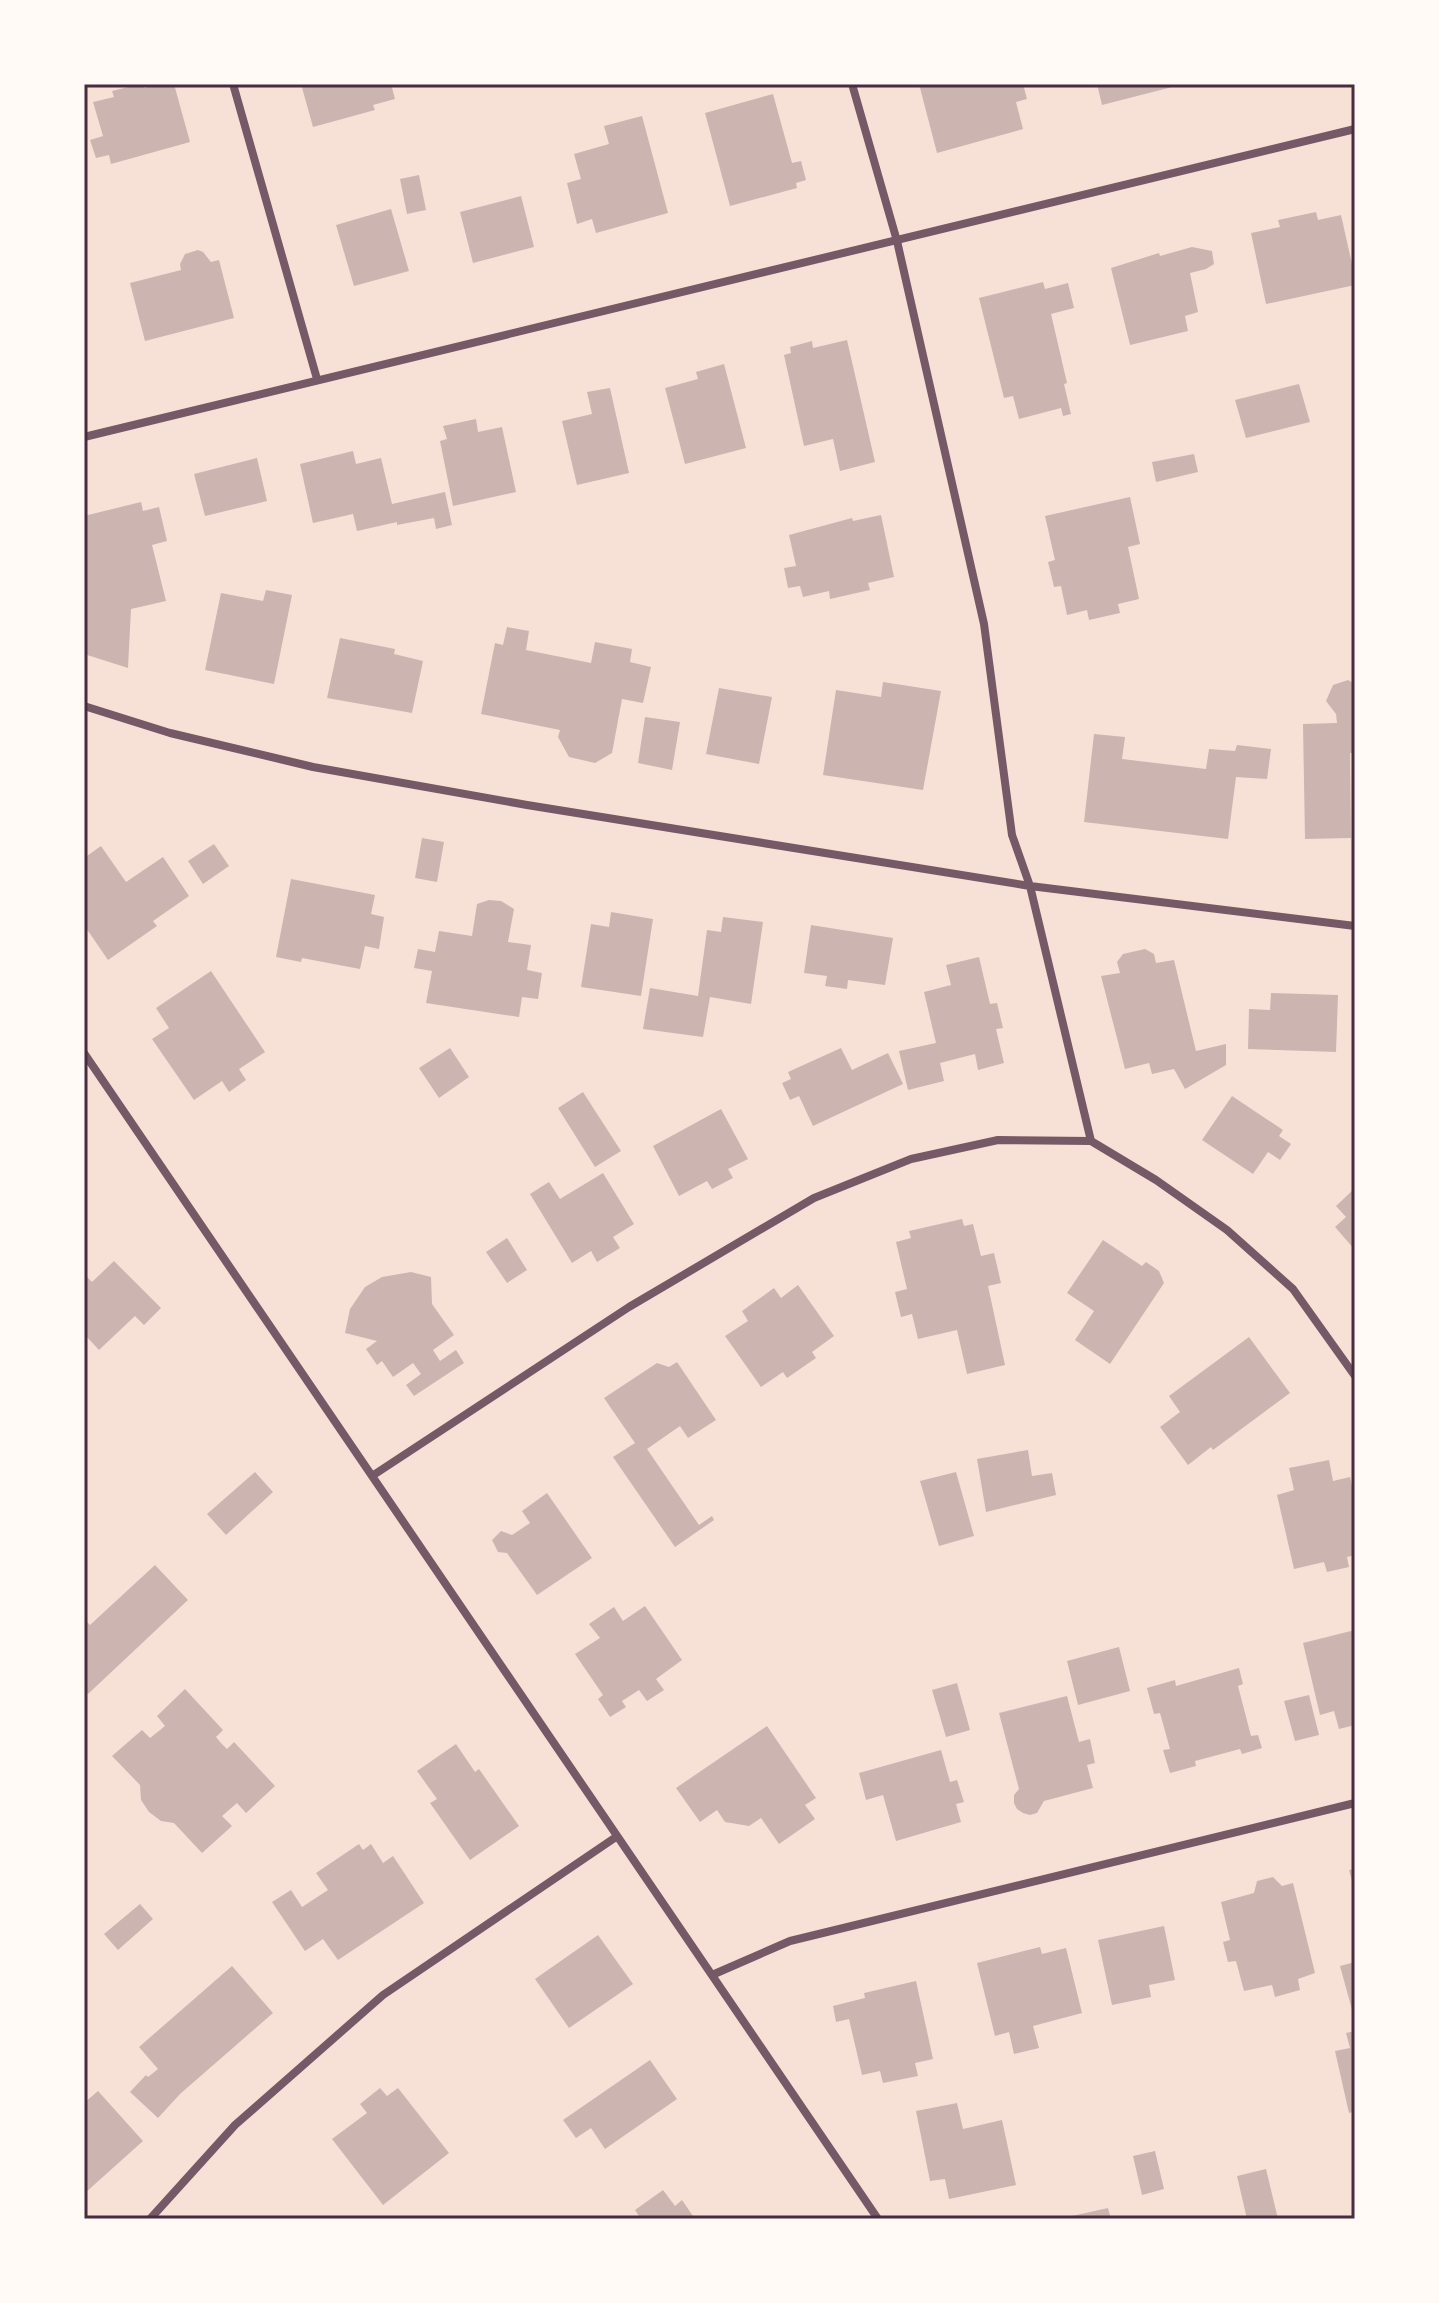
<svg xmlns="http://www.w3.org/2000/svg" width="1439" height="2303" font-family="Helvetica,sans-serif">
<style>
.building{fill:#ccb4b1}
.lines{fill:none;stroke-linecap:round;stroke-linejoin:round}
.minor{stroke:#755966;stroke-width:8}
.neatline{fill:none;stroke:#4a2c40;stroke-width:3}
</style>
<rect width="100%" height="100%" fill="#f7e1d7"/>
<path class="building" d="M 140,84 L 143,84 L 144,88 L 158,84 L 174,84 L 190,142 L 111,164 L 109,155 L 96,158 L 90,140 L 103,136 L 93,102 L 114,97 L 112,91 Z
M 301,84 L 391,84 L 395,99 L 373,105 L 375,110 L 313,127 Z
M 919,84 L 1023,84 L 1027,99 L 1016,102 L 1023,129 L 937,153 Z
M 1097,84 L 1180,84 L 1180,85 L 1102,105 Z
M 773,94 L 792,163 L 801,161 L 806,180 L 796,183 L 797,188 L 730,206 L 705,113 Z
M 642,116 L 668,213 L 596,233 L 592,219 L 577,224 L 567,183 L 581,179 L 574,154 L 609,144 L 604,126 Z
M 419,175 L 426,210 L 407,214 L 400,179 Z
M 521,196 L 534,247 L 473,263 L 460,212 Z
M 391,209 L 409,271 L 354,286 L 336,225 Z
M 1316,212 L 1318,220 L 1341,215 L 1352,264 L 1355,263 L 1355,285 L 1266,304 L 1251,233 L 1280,227 L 1278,220 Z
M 1192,247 L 1212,251 L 1214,264 L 1206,269 L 1190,273 L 1198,312 L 1185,316 L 1188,331 L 1130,345 L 1111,268 L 1159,253 L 1160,256 Z
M 198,250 L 203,252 L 211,262 L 219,260 L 234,318 L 145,341 L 130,283 L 181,270 L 180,264 L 185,254 Z
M 1043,282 L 1045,289 L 1068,283 L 1074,308 L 1051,314 L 1067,383 L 1064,384 L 1071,414 L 1063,416 L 1061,408 L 1019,419 L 1013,396 L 1004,398 L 979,298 Z
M 847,340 L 875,462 L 840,471 L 833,439 L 804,446 L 784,355 L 791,353 L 790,347 L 812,341 L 813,348 Z
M 724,364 L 746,448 L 685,464 L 665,388 L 698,379 L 696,372 Z
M 1299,384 L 1310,422 L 1246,438 L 1235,400 Z
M 610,388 L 629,473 L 577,485 L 562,421 L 592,414 L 587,392 Z
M 476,419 L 478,432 L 502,427 L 516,492 L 453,506 L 440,441 L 447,439 L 443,426 Z
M 353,451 L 356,464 L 381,458 L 392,504 L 445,492 L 452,525 L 436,529 L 434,518 L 397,525 L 397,522 L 357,531 L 353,514 L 313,523 L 300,464 Z
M 1194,454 L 1198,472 L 1156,482 L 1152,462 Z
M 257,458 L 267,501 L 205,516 L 194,474 Z
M 1130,497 L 1140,544 L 1128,547 L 1139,599 L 1118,604 L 1120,613 L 1089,620 L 1087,610 L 1067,615 L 1061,586 L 1054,587 L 1048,562 L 1055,560 L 1045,516 Z
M 141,502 L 143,511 L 159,507 L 167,541 L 152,545 L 166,601 L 131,609 L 128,668 L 84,654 L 84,516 Z
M 881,515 L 894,577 L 868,583 L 870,590 L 830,599 L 829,591 L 803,597 L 800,586 L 788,588 L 784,568 L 796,566 L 789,535 L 852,518 L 853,521 Z
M 266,590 L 292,595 L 274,684 L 205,670 L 221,593 L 263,601 Z
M 507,627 L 529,631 L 526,650 L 591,663 L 595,642 L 632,649 L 630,662 L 651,667 L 643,703 L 622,699 L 612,753 L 595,763 L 569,757 L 558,737 L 560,730 L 481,714 L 495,643 L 503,645 Z
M 340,638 L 395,649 L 394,654 L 423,661 L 412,713 L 327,698 Z
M 1348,680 L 1355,684 L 1355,753 L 1350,753 L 1351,838 L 1305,839 L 1303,724 L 1337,723 L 1336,714 L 1326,701 L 1333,685 Z
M 883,682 L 941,691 L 923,790 L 823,775 L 836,690 L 881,697 Z
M 719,688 L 772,697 L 759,764 L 706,754 Z
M 645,717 L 680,722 L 672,770 L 638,763 Z
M 1094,734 L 1125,737 L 1122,759 L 1206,769 L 1209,749 L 1235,751 L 1237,745 L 1271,749 L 1267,779 L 1236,777 L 1228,839 L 1084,822 Z
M 422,838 L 444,842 L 437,882 L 415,878 Z
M 214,844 L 229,866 L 203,884 L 188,861 Z
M 101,846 L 126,882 L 163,857 L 189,896 L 153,921 L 157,926 L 108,960 L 84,925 L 84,858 Z
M 291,879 L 375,895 L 371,914 L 384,917 L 379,949 L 365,946 L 360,969 L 302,958 L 301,962 L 276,957 Z
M 489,900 L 501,901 L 514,909 L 508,942 L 531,945 L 527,970 L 542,973 L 538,999 L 522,997 L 519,1017 L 426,1003 L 432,971 L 414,968 L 418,949 L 435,952 L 439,931 L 472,936 L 477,904 Z
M 611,912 L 653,919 L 641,996 L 581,987 L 591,924 L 609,927 Z
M 723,917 L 763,922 L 751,1004 L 710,997 L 703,1037 L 643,1029 L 650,988 L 698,996 L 707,930 L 721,932 Z
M 811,925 L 893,938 L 885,985 L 848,980 L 847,989 L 825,986 L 827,976 L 804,973 Z
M 1145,949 L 1154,954 L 1156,963 L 1174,960 L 1196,1051 L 1226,1044 L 1226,1065 L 1185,1089 L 1174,1069 L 1152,1074 L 1149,1063 L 1125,1069 L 1101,976 L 1120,973 L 1117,962 L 1123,954 Z
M 979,957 L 990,1004 L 997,1003 L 1003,1028 L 996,1029 L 1004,1063 L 978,1070 L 975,1054 L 940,1063 L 944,1081 L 908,1090 L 899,1051 L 936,1043 L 924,992 L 951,985 L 946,965 Z
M 211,971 L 265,1052 L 239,1069 L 246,1080 L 229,1092 L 222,1081 L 194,1100 L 152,1039 L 169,1028 L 156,1008 Z
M 1271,993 L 1338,995 L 1336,1052 L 1248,1049 L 1249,1009 L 1270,1010 Z
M 450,1048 L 469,1077 L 439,1098 L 419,1068 Z
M 841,1048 L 852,1070 L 888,1053 L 903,1084 L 813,1126 L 799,1096 L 790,1100 L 782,1083 L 791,1079 L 788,1072 Z
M 583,1092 L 621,1151 L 595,1167 L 558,1108 Z
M 1232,1096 L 1283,1130 L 1279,1136 L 1291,1144 L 1280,1160 L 1268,1152 L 1253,1174 L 1202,1140 Z
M 721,1109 L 748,1159 L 728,1169 L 733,1178 L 712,1189 L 707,1181 L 679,1196 L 653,1146 Z
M 603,1173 L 634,1224 L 613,1237 L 620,1248 L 597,1262 L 591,1251 L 572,1263 L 530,1194 L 549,1182 L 560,1199 Z
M 1355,1188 L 1355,1250 L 1335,1227 L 1346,1217 L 1336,1206 Z
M 962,1219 L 964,1226 L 973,1224 L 981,1256 L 994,1253 L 1001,1283 L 988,1286 L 1005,1365 L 967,1374 L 957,1330 L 918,1339 L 912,1314 L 901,1317 L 895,1292 L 907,1289 L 896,1242 L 911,1238 L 909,1231 Z
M 507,1238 L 527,1270 L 507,1283 L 486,1252 Z
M 1103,1240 L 1142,1266 L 1146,1262 L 1159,1271 L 1164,1283 L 1110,1364 L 1075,1340 L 1094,1311 L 1067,1293 Z
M 114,1261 L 161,1308 L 144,1325 L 135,1316 L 99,1350 L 84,1334 L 84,1274 L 92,1282 Z
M 411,1272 L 431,1277 L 432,1304 L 454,1335 L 433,1350 L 440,1361 L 456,1350 L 464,1363 L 414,1396 L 406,1385 L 421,1374 L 413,1363 L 393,1377 L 382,1361 L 377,1365 L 366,1349 L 377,1341 L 345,1333 L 350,1309 L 365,1287 L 382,1277 Z
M 798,1285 L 834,1336 L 812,1352 L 816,1358 L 787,1378 L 783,1372 L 761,1387 L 725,1336 L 748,1321 L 742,1311 L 774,1288 L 781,1298 Z
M 1249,1337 L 1290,1393 L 1213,1450 L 1211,1447 L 1188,1465 L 1160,1427 L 1180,1412 L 1169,1396 Z
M 677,1362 L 716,1420 L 688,1438 L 680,1426 L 647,1449 L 699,1525 L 712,1516 L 714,1520 L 675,1547 L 613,1457 L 635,1443 L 604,1398 L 657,1363 L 669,1367 Z
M 1028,1450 L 1032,1476 L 1052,1473 L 1056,1495 L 986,1512 L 977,1459 Z
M 1329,1460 L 1333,1481 L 1350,1477 L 1355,1499 L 1355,1555 L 1347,1557 L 1349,1567 L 1327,1572 L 1324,1562 L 1294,1569 L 1277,1495 L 1294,1490 L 1289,1468 Z
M 255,1472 L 273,1492 L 226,1535 L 207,1514 Z
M 956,1472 L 974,1536 L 939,1546 L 920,1481 Z
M 547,1493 L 592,1558 L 537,1595 L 507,1553 L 498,1552 L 492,1540 L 501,1531 L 512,1535 L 530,1523 L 522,1511 Z
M 155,1565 L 188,1600 L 88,1694 L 84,1689 L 84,1619 L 90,1625 Z
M 645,1606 L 682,1660 L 656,1679 L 664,1690 L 647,1701 L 639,1690 L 622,1701 L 626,1707 L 610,1717 L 598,1699 L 603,1695 L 575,1654 L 600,1638 L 589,1624 L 614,1607 L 623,1621 Z
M 1355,1630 L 1355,1725 L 1339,1729 L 1334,1711 L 1320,1715 L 1303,1643 Z
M 1119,1647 L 1130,1691 L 1078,1705 L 1067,1661 Z
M 1239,1668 L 1243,1684 L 1238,1686 L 1251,1736 L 1258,1735 L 1262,1748 L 1242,1754 L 1240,1749 L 1195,1761 L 1196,1766 L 1170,1773 L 1163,1750 L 1170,1749 L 1160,1713 L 1154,1714 L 1147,1688 L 1175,1680 L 1176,1686 Z
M 957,1683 L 970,1730 L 946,1737 L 932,1690 Z
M 185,1689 L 223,1730 L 216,1737 L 221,1743 L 227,1749 L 234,1742 L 275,1786 L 246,1813 L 237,1803 L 222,1816 L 232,1826 L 202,1853 L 174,1823 L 161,1821 L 149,1812 L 141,1800 L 140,1785 L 112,1756 L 142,1730 L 150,1738 L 165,1726 L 157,1716 Z
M 1309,1695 L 1319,1735 L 1295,1741 L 1284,1701 Z
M 1067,1696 L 1079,1742 L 1090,1739 L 1095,1763 L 1087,1765 L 1093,1788 L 1044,1801 L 1037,1813 L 1030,1815 L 1023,1813 L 1017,1809 L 1014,1803 L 1014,1795 L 1019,1789 L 999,1713 Z
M 767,1726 L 816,1798 L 805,1805 L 815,1819 L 779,1844 L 761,1818 L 749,1826 L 725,1822 L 717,1810 L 700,1822 L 676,1788 Z
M 456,1744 L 475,1772 L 479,1769 L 519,1826 L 470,1860 L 430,1803 L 437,1799 L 417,1771 Z
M 941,1750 L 950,1782 L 957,1780 L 964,1802 L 956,1804 L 961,1822 L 896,1841 L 883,1795 L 866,1800 L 859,1773 Z
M 359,1844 L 363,1850 L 371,1844 L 383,1863 L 393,1856 L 424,1903 L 338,1960 L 323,1939 L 305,1951 L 272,1902 L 291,1890 L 302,1907 L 328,1890 L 316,1873 Z
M 1355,1869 L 1355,1888 L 1354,1888 L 1349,1870 Z
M 1273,1877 L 1282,1886 L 1293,1883 L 1315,1973 L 1298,1979 L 1300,1990 L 1275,1997 L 1272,1985 L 1244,1991 L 1236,1961 L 1228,1962 L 1223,1942 L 1230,1940 L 1221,1902 L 1254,1893 L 1257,1881 Z
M 140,1904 L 153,1919 L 118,1950 L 104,1934 Z
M 1164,1926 L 1175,1980 L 1149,1985 L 1151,1997 L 1112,2005 L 1098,1940 Z
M 598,1935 L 633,1984 L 569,2028 L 535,1979 Z
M 1040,1947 L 1042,1954 L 1066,1948 L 1082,2013 L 1033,2026 L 1039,2048 L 1014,2054 L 1009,2032 L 995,2036 L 977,1963 Z
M 1355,1962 L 1355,2017 L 1354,2017 L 1340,1966 Z
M 232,1966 L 273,2013 L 180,2094 L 158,2118 L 130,2092 L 146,2075 L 148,2077 L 158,2069 L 139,2047 Z
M 916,1981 L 933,2059 L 915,2063 L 918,2076 L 883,2083 L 880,2071 L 862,2075 L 849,2019 L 836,2022 L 833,2006 L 865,1998 L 864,1993 Z
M 1355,2031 L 1355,2111 L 1349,2113 L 1335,2051 L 1350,2048 L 1346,2033 Z
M 650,2060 L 677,2099 L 605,2149 L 591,2128 L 576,2138 L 563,2120 Z
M 380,2088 L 387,2096 L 398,2088 L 449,2153 L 383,2205 L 332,2139 L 367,2113 L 360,2104 Z
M 98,2091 L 143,2141 L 85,2193 L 84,2103 Z
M 957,2103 L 963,2129 L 1002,2120 L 1016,2185 L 949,2199 L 945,2179 L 930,2181 L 916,2111 Z
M 1155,2151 L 1164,2189 L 1142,2195 L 1133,2156 Z
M 1266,2169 L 1278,2219 L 1247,2219 L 1237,2176 Z
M 663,2190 L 675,2206 L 682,2200 L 695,2219 L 641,2219 L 635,2210 Z
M 1108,2208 L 1111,2219 L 1063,2219 L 1063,2218 Z"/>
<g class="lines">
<path class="minor" d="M 233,84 L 317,379
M 852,84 L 897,241 L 984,624 L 1012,835 L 1030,886 L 1091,1141 L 1156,1180 L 1227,1230 L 1293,1289 L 1355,1376
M 84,437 L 1355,129
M 84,706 L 170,733 L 313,767 L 527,805 L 1030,886 L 1355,926
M 84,1053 L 878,2219
M 372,1476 L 629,1307 L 814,1198 L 911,1159 L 998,1140 L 1091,1141
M 712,1975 L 790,1941 L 1355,1803
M 150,2219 L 235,2125 L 383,1995 L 616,1837"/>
</g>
<rect width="1439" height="2303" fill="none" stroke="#fffaf5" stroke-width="172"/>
<rect x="86" y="86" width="1267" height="2131" class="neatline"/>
</svg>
